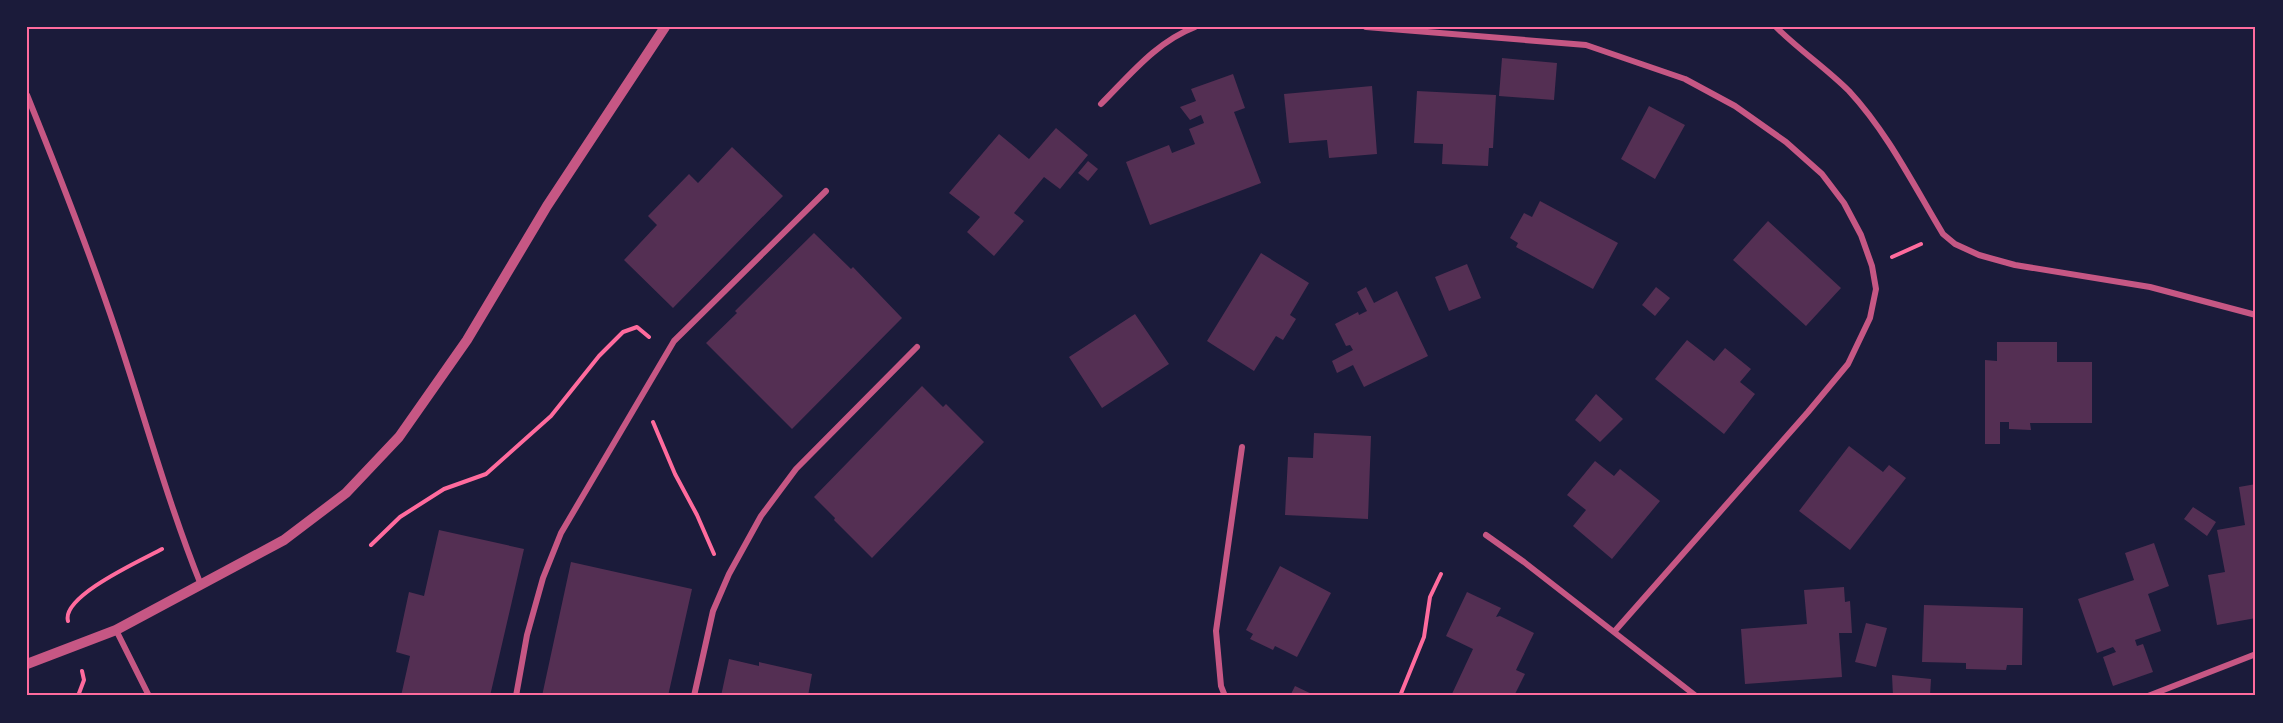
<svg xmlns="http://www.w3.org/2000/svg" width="2283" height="723" font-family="'Titillium Web',sans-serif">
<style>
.building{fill:#542f53}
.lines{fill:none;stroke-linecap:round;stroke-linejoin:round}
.path{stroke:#ff6b9d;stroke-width:4}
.minor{stroke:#c65784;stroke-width:6}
.tertiary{stroke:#c65784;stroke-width:10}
.neatline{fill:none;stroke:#ff6b9d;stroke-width:2}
</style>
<rect width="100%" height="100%" fill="#1b1b3a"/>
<path class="building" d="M 1502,58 L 1557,63 L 1554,100 L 1499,96 Z
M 1233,74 L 1245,108 L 1234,112 L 1261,183 L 1150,225 L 1126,162 L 1169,145 L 1172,153 L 1195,144 L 1189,129 L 1204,123 L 1201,115 L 1190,120 L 1180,107 L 1196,101 L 1191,89 Z
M 1372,86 L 1377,154 L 1329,158 L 1327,140 L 1289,143 L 1284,94 Z
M 1417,91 L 1496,95 L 1493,148 L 1489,148 L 1488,166 L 1442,164 L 1443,144 L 1414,143 Z
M 1649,106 L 1685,125 L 1655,179 L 1621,159 Z
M 1056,128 L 1088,155 L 1060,189 L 1044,177 L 1014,213 L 1024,221 L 994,256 L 967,232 L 980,217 L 949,193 L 999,134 L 1029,159 Z
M 732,147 L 783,196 L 673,308 L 624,260 L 657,225 L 648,216 L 689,174 L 698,183 Z
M 1088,161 L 1098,169 L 1088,181 L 1078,173 Z
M 1540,201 L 1618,243 L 1593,289 L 1516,247 L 1518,243 L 1510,238 L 1524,213 L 1532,217 Z
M 1768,221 L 1841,288 L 1806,326 L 1733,260 Z
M 814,233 L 851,269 L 853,267 L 902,318 L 792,429 L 706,343 L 737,313 L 735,311 Z
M 1261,253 L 1309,283 L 1290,315 L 1296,319 L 1283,340 L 1276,336 L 1254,371 L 1207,341 Z
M 1467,264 L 1481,298 L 1449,311 L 1435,277 Z
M 1366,287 L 1374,303 L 1397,291 L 1428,356 L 1364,387 L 1353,365 L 1337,373 L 1332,361 L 1353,350 L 1350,345 L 1346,346 L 1335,324 L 1358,312 L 1359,315 L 1367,311 L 1357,292 Z
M 1656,287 L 1670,298 L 1655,316 L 1642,305 Z
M 1135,314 L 1169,364 L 1102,408 L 1069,357 Z
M 1687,340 L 1714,361 L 1725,348 L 1751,369 L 1740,382 L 1755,394 L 1724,434 L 1655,379 Z
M 1997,342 L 2057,342 L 2057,362 L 2092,362 L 2092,423 L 2030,423 L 2031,430 L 2009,429 L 2009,422 L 2000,422 L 2000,444 L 1985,444 L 1985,360 L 1997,361 Z
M 922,386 L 943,407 L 946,404 L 984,442 L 872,558 L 834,520 L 835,518 L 814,497 Z
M 1596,394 L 1623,419 L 1600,442 L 1575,420 Z
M 1314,433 L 1371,436 L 1368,519 L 1285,515 L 1288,457 L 1313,458 Z
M 1849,446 L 1883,472 L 1889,465 L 1906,478 L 1850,550 L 1799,511 Z
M 1595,461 L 1614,476 L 1620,469 L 1660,501 L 1612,559 L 1573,526 L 1586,510 L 1567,495 Z
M 2256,484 L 2256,618 L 2217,625 L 2208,575 L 2225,572 L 2217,530 L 2245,525 L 2239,487 Z
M 2193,507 L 2216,522 L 2207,536 L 2184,519 Z
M 439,530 L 524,549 L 490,696 L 401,696 L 410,656 L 396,652 L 409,592 L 424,596 Z
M 2154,543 L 2169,586 L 2148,594 L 2161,631 L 2135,640 L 2137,646 L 2143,644 L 2153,672 L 2113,686 L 2103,657 L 2116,652 L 2113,647 L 2097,653 L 2078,599 L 2134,580 L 2125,553 Z
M 571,562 L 692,589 L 668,696 L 542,696 Z
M 1280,566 L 1331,593 L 1297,657 L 1275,646 L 1273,650 L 1250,639 L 1253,634 L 1246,630 Z
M 1844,587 L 1845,602 L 1850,601 L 1852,633 L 1839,633 L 1842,677 L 1745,684 L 1741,629 L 1807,624 L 1804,590 Z
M 1467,592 L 1501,608 L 1496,617 L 1500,616 L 1534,633 L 1516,670 L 1525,674 L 1514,696 L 1451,696 L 1473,649 L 1446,636 Z
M 1924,605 L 2023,608 L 2022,665 L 2007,665 L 2006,670 L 1966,669 L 1966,663 L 1922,662 Z
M 1866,623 L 1887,628 L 1876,667 L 1855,662 Z
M 729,659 L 759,666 L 759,662 L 812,674 L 808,696 L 721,696 Z
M 1892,675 L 1931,679 L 1930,696 L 1893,696 Z
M 1295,686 L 1316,696 L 1290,696 Z"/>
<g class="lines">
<path class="path" d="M 1892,257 L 1921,244
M 653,422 L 675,474 L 697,515 L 714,554
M 371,545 L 400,517 L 444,489 L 486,474 L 551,416 L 599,356 L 623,332 L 637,327 L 649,337
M 68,621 C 61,596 142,560 162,549
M 78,696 L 84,680 L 82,671
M 1400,696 L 1424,637 L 1430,597 L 1441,574"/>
<path class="minor" d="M 1366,27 L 1586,45 L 1685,79 L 1735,106 L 1786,142 L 1822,174 L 1844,203 L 1861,235 L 1872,266 L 1876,289 L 1870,318 L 1848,364 L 1808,412 L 1614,632
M 1776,27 C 1799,50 1826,68 1849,91 C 1888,133 1914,186 1943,234 L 1955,244 L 1979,255 L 2015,265 L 2150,287 L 2256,315
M 27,95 C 59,174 90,253 117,334 C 145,418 168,503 201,585
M 1101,104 C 1130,75 1156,42 1195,27
M 1486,535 L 1524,562 L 1696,696
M 116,630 L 149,696
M 516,696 L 527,635 L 543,578 L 561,533 L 674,341 L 826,191
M 694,696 L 713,611 L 729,574 L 761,516 L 796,469 L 917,347
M 1225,696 L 1221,686 L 1216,631 L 1242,447
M 2148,696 L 2256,654"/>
<path class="tertiary" d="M 27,664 L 116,630 L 284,540 L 346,493 L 399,437 L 467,340 L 547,206 L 665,27"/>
</g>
<rect width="2283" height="723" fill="none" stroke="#1b1b3a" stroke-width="57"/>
<rect x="28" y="28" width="2226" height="666" class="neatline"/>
</svg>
